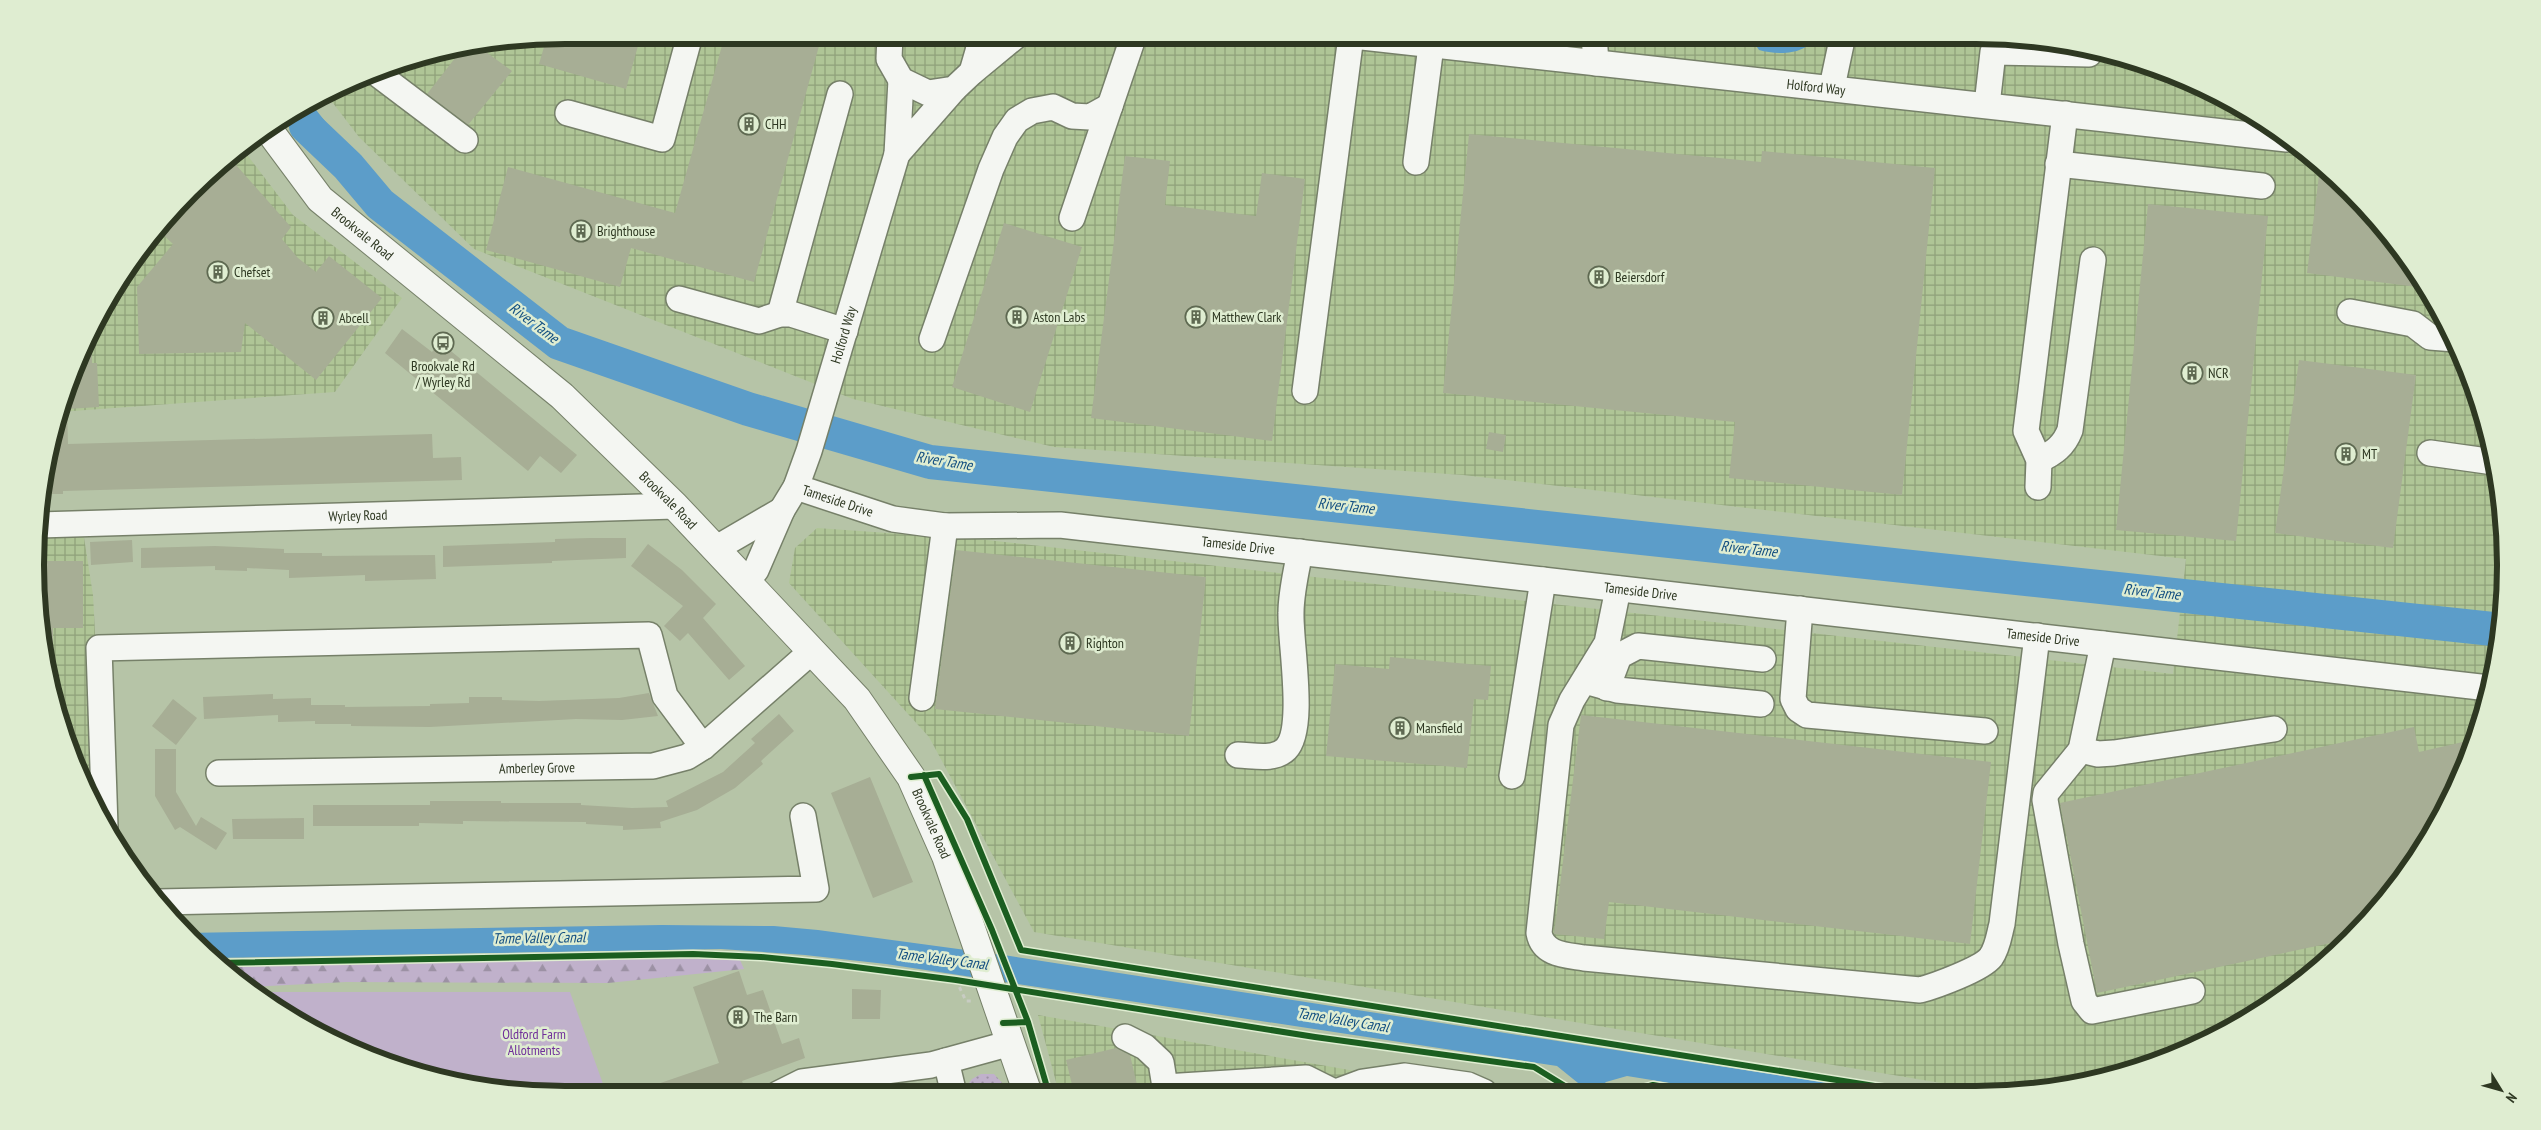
<svg xmlns="http://www.w3.org/2000/svg" width="2541" height="1130" font-family="'PT Sans Narrow',sans-serif">
<style>
.industrial{fill:url(#industrial-grid)}
.grass{fill:url(#grass-dots)}
.forest{fill:url(#forest-firs)}
.garden{fill:#c0b1cb}
.water{fill:#5c9dc9}
.lines{fill:none;stroke-linecap:round;stroke-linejoin:round}
.river{stroke:#5c9dc9;stroke-width:34}
.building{fill:#a7ae95}
.minor-casing{stroke:#768069;stroke-width:28}
.major-casing{stroke:#768069;stroke-width:30}
.path{stroke:#c8ccc3;stroke-width:3;stroke-dasharray:4 4;stroke-linecap:butt}
.minor{stroke:#f4f6f2;stroke-width:25}
.major{stroke:#f4f6f2;stroke-width:28}
.cycleway-casing{stroke:#dfedd1;stroke-width:9}
.cycleway{stroke:#1b5e20;stroke-width:6}
.labels{text-anchor:middle;stroke-width:5;stroke-linejoin:round;paint-order:stroke}
.street-label{font-size:14px;fill:#2e3822;stroke:#dfedd1}
.poi-label{font-size:14px;fill:#2e3822;stroke:#dfedd1;text-anchor:start}
.park-label{font-size:14px;fill:#702f9a;stroke:#dfedd1}
.water-label{font-size:15px;font-style:italic;fill:#134f81;stroke:#dfedd1}
.rim{fill:none;stroke:#2e3822;stroke-width:6}
</style>
<defs>
<pattern id="industrial-grid" width="8" height="8" patternUnits="userSpaceOnUse" patternTransform="scale(1.25)"><rect width="8" height="8" fill="#afc596"/><path d="M0 4h8M4 0v8" fill="none" stroke="#8fa17a"/></pattern>
<pattern id="grass-dots" width="8" height="8" patternUnits="userSpaceOnUse" patternTransform="scale(1.25)"><rect width="8" height="8" fill="#c0b1cb"/><path d="M2 2h.1M6 6h.1" fill="none" stroke="#9c91a4" stroke-width="1.8" stroke-linecap="round"/></pattern>
<pattern id="forest-firs" width="22" height="20" patternUnits="userSpaceOnUse" patternTransform="scale(1.25)"><rect width="22" height="20" fill="#c0b1cb"/><path d="M5 1l3.5 6h-7zM16 11l3.5 6h-7z" fill="#9c91a4"/></pattern>
</defs>
<rect width="100%" height="100%" fill="#b6c4a7"/>
<path class="industrial" d="M 565,35 L 1976,35 L 2079,45 L 2147,63 L 2241,106 L 2326,167 L 2397,243 L 2451,331 L 2488,428 L 2505,531 L 2501,634 L 2478,736 L 2451,800 L 2397,887 L 2299,985 L 2179,1055 L 2045,1090 L 1989,1091 L 1034,932 L 929,737 L 789,583 L 795,548 L 817,528 L 987,540 L 2173,674 L 2186,559 L 1463,475 L 1054,447 L 853,399 L 474,249 L 359,137 L 326,94 L 394,63 L 462,45 Z
M 242,148 L 293,215 L 402,298 L 335,392 L 59,412 L 63,394 L 106,300 L 166,216 L 216,166 Z
M 83,531 L 93,595 L 95,632 L 97,809 L 63,736 L 40,634 L 35,565 L 38,532 Z
M 1038,1015 L 1474,1092 L 1059,1093 Z"/>
<path class="grass" d="M 981,1074 L 994,1074 L 1005,1086 L 1007,1094 L 964,1094 L 963,1091 L 972,1079 Z"/>
<path class="forest" d="M 675,958 L 740,960 L 744,969 L 608,983 L 346,982 L 248,987 L 220,967 Z"/>
<path class="garden" d="M 256,992 L 570,992 L 607,1095 L 565,1095 L 462,1085 L 394,1067 L 300,1024 Z"/>
<path class="water" d="M 1764,35 L 1816,35 C 1807,56 1777,55 1759,50 L 1755,44 L 1758,37 Z
M 310,102 L 345,147 L 331,172 L 287,116 Z
M 662,925 L 774,926 L 818,930 L 1010,956 L 1879,1091 L 1720,1091 L 1627,1076 L 1606,1082 L 1595,1092 L 1583,1092 L 1583,1087 L 1557,1066 L 886,964 L 805,955 L 721,949 L 210,958 L 185,933 Z"/>
<g class="lines">
<path class="river" d="M 306,126 L 348,166 L 380,204 L 559,343 L 748,409 L 930,462 L 2502,630"/>
</g>
<path class="building" d="M 565,35 L 641,35 L 626,89 L 539,64 L 547,37 Z
M 725,35 L 822,35 L 754,282 L 631,248 L 620,287 L 486,250 L 508,167 L 675,213 Z
M 475,44 L 512,71 L 468,125 L 427,94 L 459,53 L 452,48 Z
M 1469,134 L 1761,162 L 1762,151 L 1935,168 L 1902,495 L 1729,478 L 1735,422 L 1443,393 Z
M 1125,156 L 1170,161 L 1165,205 L 1256,216 L 1262,173 L 1305,179 L 1272,441 L 1091,418 Z
M 229,157 L 291,227 L 282,239 L 298,258 L 316,272 L 329,256 L 382,298 L 316,380 L 245,323 L 241,352 L 139,354 L 137,287 L 173,244 L 157,229 L 166,216 L 216,166 Z
M 2319,175 L 2335,177 L 2397,243 L 2425,288 L 2307,273 Z
M 2148,204 L 2268,216 L 2236,541 L 2116,530 Z
M 1004,223 L 1082,247 L 1030,412 L 952,387 Z
M 402,329 L 432,352 L 440,342 L 577,455 L 561,473 L 540,456 L 528,471 L 385,353 Z
M 91,333 L 92,363 L 97,363 L 99,407 L 67,409 L 68,444 L 432,434 L 433,458 L 461,457 L 462,480 L 63,491 L 63,494 L 42,494 L 45,462 L 63,394 Z
M 2299,360 L 2416,375 L 2393,548 L 2275,533 Z
M 1489,432 L 1506,435 L 1503,452 L 1486,449 Z
M 590,538 L 626,538 L 626,558 L 552,561 L 552,563 L 443,567 L 443,546 L 555,542 L 555,539 Z
M 132,540 L 133,562 L 91,565 L 90,542 Z
M 648,544 L 682,570 L 716,604 L 703,618 L 745,666 L 729,680 L 688,633 L 680,641 L 664,626 L 683,606 L 631,566 Z
M 215,546 L 284,549 L 284,553 L 322,553 L 322,556 L 435,555 L 436,579 L 365,581 L 365,575 L 289,578 L 289,570 L 247,568 L 247,571 L 215,570 L 215,566 L 141,568 L 141,548 Z
M 956,550 L 1206,577 L 1189,736 L 935,709 Z
M 35,561 L 83,561 L 83,628 L 53,628 L 53,661 L 46,661 L 40,634 Z
M 1390,657 L 1491,666 L 1488,700 L 1474,699 L 1467,768 L 1326,756 L 1335,664 L 1389,669 Z
M 649,693 L 658,716 L 622,720 L 576,719 L 430,727 L 351,726 L 351,724 L 315,724 L 315,721 L 278,722 L 278,715 L 204,719 L 203,697 L 273,694 L 273,699 L 311,698 L 311,705 L 345,705 L 345,707 L 430,706 L 430,704 L 469,703 L 469,697 L 502,697 L 502,700 L 539,701 L 619,698 Z
M 173,699 L 197,718 L 176,745 L 152,726 Z
M 779,714 L 794,731 L 761,761 L 763,764 L 735,788 L 697,810 L 660,822 L 661,828 L 623,830 L 623,826 L 586,824 L 586,822 L 463,821 L 463,824 L 419,823 L 419,826 L 313,826 L 313,805 L 430,805 L 430,801 L 501,801 L 501,803 L 581,803 L 581,805 L 632,808 L 668,807 L 666,801 L 723,772 L 755,743 L 751,739 Z
M 1581,715 L 1991,762 L 1970,944 L 1609,902 L 1604,939 L 1554,934 Z
M 2414,727 L 2419,752 L 2476,739 L 2451,800 L 2397,887 L 2345,940 L 2097,993 L 2060,803 Z
M 155,749 L 176,749 L 176,792 L 196,826 L 201,817 L 227,833 L 216,850 L 180,827 L 175,830 L 155,796 Z
M 870,777 L 913,882 L 873,898 L 831,793 Z
M 304,818 L 304,839 L 233,839 L 232,819 Z
M 739,971 L 747,995 L 763,990 L 782,1044 L 799,1038 L 805,1058 L 742,1081 L 747,1094 L 634,1095 L 634,1092 L 719,1063 L 693,987 Z
M 852,989 L 881,990 L 880,1019 L 852,1019 Z
M 1116,1048 L 1130,1055 L 1139,1093 L 1074,1093 L 1066,1060 Z"/>
<g class="lines">
<g class="minor-casing">
<g id="minor">
<path d="M 890,35 L 889,59 L 901,80 L 928,93 L 954,89 L 972,72 L 979,48 L 976,35"/>
<path id="s1" d="M 1344,35 L 2287,139"/>
<path d="M 1594,35 L 1596,63"/>
<path d="M 375,72 L 465,140"/>
<path d="M 972,72 L 1017,35"/>
<path d="M 901,80 L 897,154 L 954,89"/>
<path d="M 1832,87 L 1843,35"/>
<path d="M 1987,105 L 1993,52 L 2089,54"/>
<path d="M 568,113 L 662,139 L 690,35"/>
<path d="M 1416,162 L 1431,46"/>
<path d="M 2058,164 L 2262,186"/>
<path d="M 1072,218 L 1134,35"/>
<path d="M 679,299 L 759,321 L 780,314 L 791,314 L 845,331"/>
<path d="M 2350,312 L 2413,324 L 2430,337 L 2455,339"/>
<path d="M 780,314 L 840,94"/>
<path d="M 932,339 L 991,169 L 1005,137 L 1017,120 L 1032,111 L 1053,107 L 1072,116 L 1090,117 L 1110,106"/>
<path d="M 1305,391 L 1351,36"/>
<path d="M 2430,453 L 2494,462"/>
<path d="M 2039,460 C 2054,453 2064,446 2070,430 L 2093,260"/>
<path id="s2" d="M 796,487 L 893,519 L 945,526 L 1060,525 L 2489,688"/>
<path d="M 2038,487 L 2039,460 L 2026,431 L 2065,114"/>
<path id="s3" d="M 39,525 L 675,506"/>
<path d="M 715,549 L 782,510"/>
<path id="s4" d="M 747,581 L 756,570 L 782,510 L 796,487 L 809,451 L 897,154"/>
<path d="M 1618,589 L 1607,643 L 1572,700 L 1561,725 L 1539,933 C 1543,955 1566,955 1584,958 L 1920,990 C 1935,986 1982,969 1991,957 C 1998,947 1999,935 2002,924 L 2037,636"/>
<path d="M 1800,609 L 1793,699 L 1798,709 L 1807,715 L 1985,731"/>
<path d="M 2103,644 L 2081,750 L 2046,793 L 2045,800 L 2071,944 L 2084,1001 L 2092,1011 L 2192,991"/>
<path d="M 1592,683 L 1617,690 L 1761,704"/>
<path d="M 1607,688 L 1619,656 L 1638,646 L 1763,659"/>
<path d="M 922,698 L 945,526"/>
<path d="M 2081,750 L 2098,754 L 2114,753 L 2274,729"/>
<path d="M 1238,755 C 1252,755 1274,761 1286,749 C 1306,729 1290,642 1291,613 C 1291,593 1296,572 1300,552"/>
<path id="s5" d="M 219,773 L 653,766 L 687,757 L 703,747 L 812,651"/>
<path d="M 1512,776 L 1543,580"/>
<path d="M 105,827 L 99,648 L 649,635 L 665,696 L 703,747"/>
<path d="M 158,902 L 816,889 L 803,816"/>
<path d="M 1125,1037 L 1145,1047 L 1161,1062 L 1166,1093"/>
<path d="M 946,1061 L 954,1094"/>
<path d="M 1165,1087 L 1306,1078 L 1336,1093"/>
<path d="M 1336,1092 L 1363,1082 L 1404,1076 L 1468,1085 L 1484,1092"/>
<path d="M 778,1094 L 802,1082 L 931,1065 L 1011,1043"/>
</g>
</g>
<g class="major-casing">
<g id="major">
<path id="s6" d="M 268,129 L 320,199 L 562,396 L 675,506 L 857,699 L 911,777 L 946,856 L 1028,1094"/>
</g>
</g>
<path class="path" d="M 956,980 L 966,1001 L 972,1001
M 1573,1091 L 1577,1092"/>
<use href="#minor" class="minor"/>
<use href="#major" class="major"/>
<g class="cycleway-casing">
<path id="cycleway" d="M 924,775 L 992,930 L 1028,1022
M 911,777 L 939,774 L 967,819 L 1021,950 L 1906,1091
M 215,963 L 693,954 L 761,957 L 832,964 L 956,980 L 1315,1037 L 1534,1067 L 1573,1091
M 1003,1023 L 1028,1022 L 1049,1094
M 1628,1092 L 1653,1085 L 1694,1092"/>
</g>
<use href="#cycleway" class="cycleway"/>
</g>
<defs>
<g id="building-ring" transform="scale(1.125)"><circle r="9.5" fill="#dfedd1" stroke="#5e6951" stroke-width="1.5"/><path d="M-4-6H4V6H1V3H-1V6H-4ZM-2.5-4.3h1.7v1.8h-1.7ZM.8-4.3h1.7v1.8H.8ZM-2.5-1h1.7V.8h-1.7ZM.8-1h1.7V.8H.8Z" fill="#5e6951"/></g>
<g id="bus-ring" transform="scale(1.125)"><circle r="9.5" fill="#dfedd1" stroke="#5e6951" stroke-width="1.5"/><path d="M-5-6H5V4H4V6H2V4H-2V6H-4V4H-5ZM-3.5-4V0h7V-4ZM-3.5 1.2v1.5H-2V1.2ZM2 1.2v1.5H3.5V1.2Z" fill="#5e6951"/></g>
</defs>
<g fill-rule="evenodd">
<use href="#building-ring" x="749" y="124"/>
<use href="#building-ring" x="581" y="231"/>
<use href="#building-ring" x="218" y="272"/>
<use href="#building-ring" x="1599" y="277"/>
<use href="#building-ring" x="1017" y="317"/>
<use href="#building-ring" x="1196" y="317"/>
<use href="#building-ring" x="323" y="318"/>
<use href="#bus-ring" x="443" y="343"/>
<use href="#building-ring" x="2192" y="373"/>
<use href="#building-ring" x="2346" y="454"/>
<use href="#building-ring" x="1070" y="643"/>
<use href="#building-ring" x="1400" y="728"/>
<use href="#building-ring" x="738" y="1017"/>
</g>
<g class="labels">
<g class="street-label">
<text dy="5" stroke="none"><textPath href="#s1" startOffset="475">Holford Way</textPath></text>
<text dy="5" stroke="none"><textPath href="#s6" startOffset="142">Brookvale Road</textPath></text>
<text dy="5" stroke="none"><textPath href="#s4" startOffset="266">Holford Way</textPath></text>
<text dy="5" stroke="none"><textPath href="#s6" startOffset="548">Brookvale Road</textPath></text>
<text dy="5" stroke="none"><textPath href="#s2" startOffset="44">Tameside Drive</textPath></text>
<text dy="5" stroke="none"><textPath href="#s3" startOffset="319">Wyrley Road</textPath></text>
<text dy="5" stroke="none"><textPath href="#s2" startOffset="449">Tameside Drive</textPath></text>
<text dy="5" stroke="none"><textPath href="#s2" startOffset="854">Tameside Drive</textPath></text>
<text dy="5" stroke="none"><textPath href="#s2" startOffset="1259">Tameside Drive</textPath></text>
<text dy="5" stroke="none"><textPath href="#s5" startOffset="318">Amberley Grove</textPath></text>
<text dy="5" stroke="none"><textPath href="#s6" startOffset="968">Brookvale Road</textPath></text>
</g>
<g class="poi-label">
<text x="765" y="129">CHH</text>
<text x="597" y="236">Brighthouse</text>
<text x="234" y="277">Chefset</text>
<text x="1615" y="282">Beiersdorf</text>
<text x="1033" y="322">Aston Labs</text>
<text x="1212" y="322">Matthew Clark</text>
<text x="339" y="323">Abcell</text>
<text x="443" y="371" text-anchor="middle">Brookvale Rd<tspan x="443" dy="16">/ Wyrley Rd</tspan></text>
<text x="2208" y="378">NCR</text>
<text x="2362" y="459">MT</text>
<text x="1086" y="648">Righton</text>
<text x="1416" y="733">Mansfield</text>
<text x="754" y="1022">The Barn</text>
</g>
<g class="park-label">
<text x="534" y="1039">Oldford Farm<tspan x="534" dy="16">Allotments</tspan></text>
</g>
<g class="water-label">
<text transform="translate(534 323) rotate(37)" y="5">River Tame</text>
<text transform="translate(944 461) rotate(9)" y="5">River Tame</text>
<text transform="translate(1346 506) rotate(6)" y="5">River Tame</text>
<text transform="translate(1749 549) rotate(6)" y="5">River Tame</text>
<text transform="translate(2152 592) rotate(6)" y="5">River Tame</text>
<text transform="translate(539 938) rotate(-1)" y="5">Tame Valley Canal</text>
<text transform="translate(942 959) rotate(7)" y="5">Tame Valley Canal</text>
<text transform="translate(1343 1020) rotate(9)" y="5">Tame Valley Canal</text>
</g>
</g>
<path d="M0 0H2541V1130H0ZM565 44H1976A521 521 0 0 1 2497 565V565A521 521 0 0 1 1976 1086H565A521 521 0 0 1 44 565V565A521 521 0 0 1 565 44Z" fill="#dfedd1" fill-rule="evenodd"/>
<path class="rim" d="M565 44H1976A521 521 0 0 1 2497 565V565A521 521 0 0 1 1976 1086H565A521 521 0 0 1 44 565V565A521 521 0 0 1 565 44Z"/>
<g transform="translate(2501 1090) rotate(127)" stroke="#dfedd1" stroke-width="4" paint-order="stroke">
<path d="M0-4L9 19L0 12L-9 19Z" fill="#2e3822"/>
<text y="-8" font-size="14" font-weight="bold" text-anchor="middle" fill="#2e3822">N</text>
</g>
</svg>
